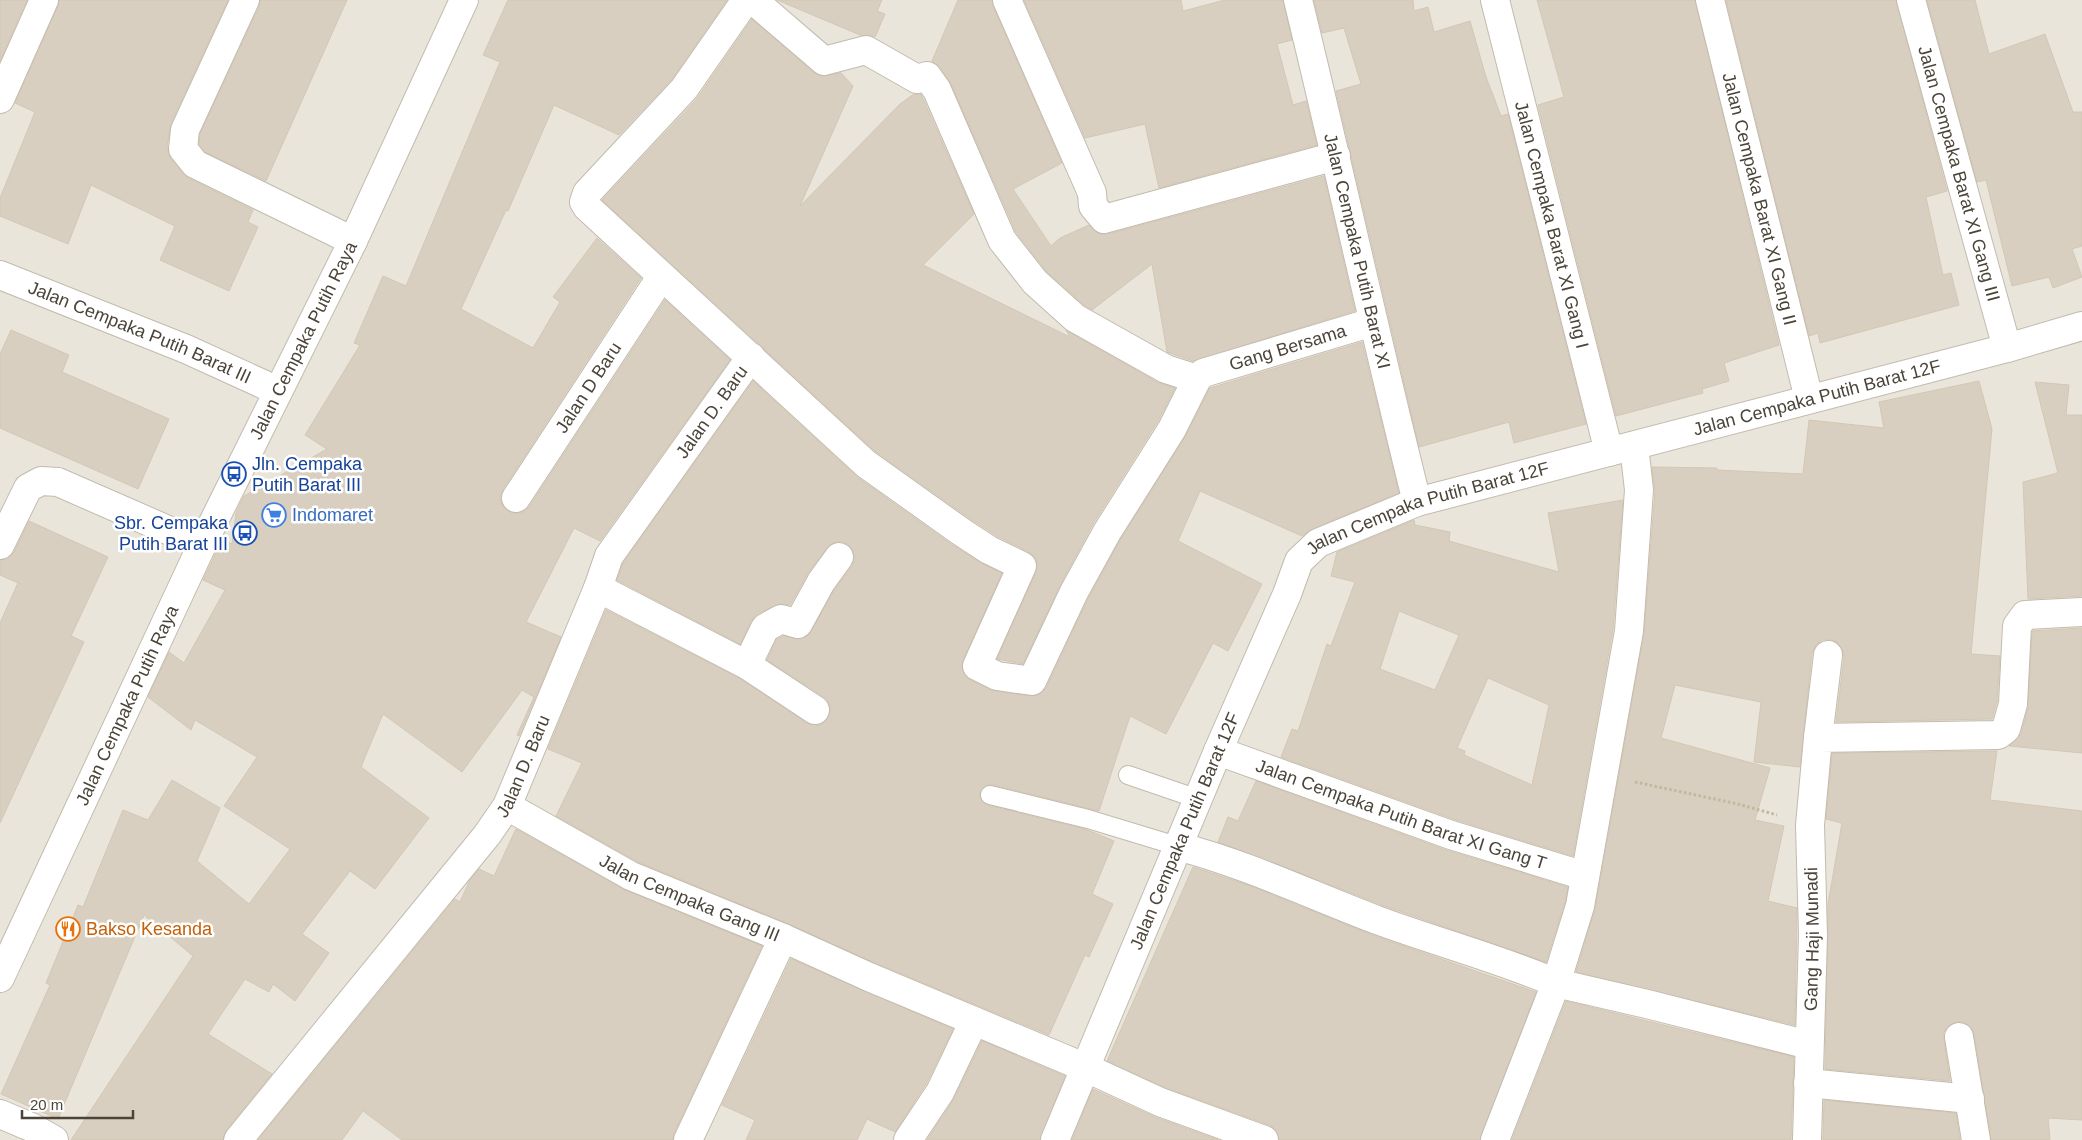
<svg xmlns="http://www.w3.org/2000/svg" width="2082" height="1140" font-family="Arial,sans-serif">
<style>
.residential{fill:#eae5da}
.building{fill:#d8cfc1;stroke:#d3c7b4;fill-rule:evenodd}
.lines{fill:none;stroke-linecap:round;stroke-linejoin:round}
.service-casing{stroke:#c2bbae;stroke-width:20}
.minor-casing{stroke:#c2bbae;stroke-width:30}
.tertiary-casing{stroke:#c2bbae;stroke-width:30}
.path{stroke:#c4b79f;stroke-width:3;stroke-dasharray:2.5 2.5;stroke-linecap:butt}
.service{stroke:#fff;stroke-width:18}
.minor{stroke:#fff;stroke-width:28}
.tertiary{stroke:#fff;stroke-width:28}
.labels{text-anchor:middle;stroke-width:5;stroke-linejoin:round;paint-order:stroke}
.street-label{font-size:18px;fill:#4b4439;stroke:#fff}
.transit-label{font-size:18px;fill:#164399;stroke:#fff;text-anchor:start}
.shop-label{font-size:18px;fill:#366cbe;stroke:#fff;text-anchor:start}
.food-label{font-size:18px;fill:#c56008;stroke:#fff;text-anchor:start}
</style>
<rect width="100%" height="100%" fill="#f6f3ec"/>
<path class="residential" d="M 0,0 L 2082,0 L 2082,1140 L 0,1140 Z"/>
<path class="building" d="M 0,0 L 27,0 L 0,61 Z
M 59,0 L 228,0 L 171,123 L 167,147 L 171,159 L 188,178 L 253,210 L 248,222 L 258,227 L 229,291 L 160,260 L 175,226 L 91,185 L 68,244 L 0,216 L 0,198 L 35,112 L 15,103 L 58,6 Z
M 260,0 L 347,0 L 266,181 L 205,152 L 199,144 L 200,134 L 259,7 Z
M 508,0 L 727,0 L 672,79 L 619,135 L 554,105 L 508,211 L 506,210 L 461,309 L 533,348 L 560,302 L 553,297 L 597,238 L 641,278 L 503,489 L 500,498 L 502,505 L 508,511 L 516,514 L 523,512 L 529,507 L 665,300 L 730,360 L 600,541 L 574,528 L 526,622 L 561,637 L 519,736 L 517,735 L 534,697 L 522,690 L 462,772 L 383,714 L 361,767 L 429,818 L 375,889 L 350,871 L 302,934 L 329,953 L 295,1001 L 273,984 L 269,992 L 245,979 L 208,1034 L 272,1074 L 226,1130 L 223,1140 L 71,1140 L 193,956 L 144,915 L 58,1119 L 1,1094 L 50,985 L 46,983 L 78,905 L 83,907 L 123,810 L 148,820 L 172,780 L 220,808 L 197,861 L 249,904 L 290,849 L 224,806 L 257,757 L 195,720 L 191,730 L 148,697 L 169,652 L 184,663 L 225,590 L 203,580 L 222,540 L 232,544 L 236,513 L 244,496 L 327,449 L 305,435 L 360,345 L 354,343 L 383,276 L 406,286 L 500,62 L 483,55 Z
M 777,0 L 882,0 L 877,11 L 885,14 L 875,37 L 860,35 Z
M 958,0 L 992,0 L 993,6 L 1062,163 L 1013,189 L 1051,246 L 1060,238 L 1089,225 L 1099,234 L 1108,234 L 1324,176 L 1355,311 L 1193,361 L 1167,352 L 1152,264 L 1092,310 L 1084,305 L 1046,271 L 1016,232 L 951,84 L 940,67 L 932,61 Z
M 1024,0 L 1181,0 L 1183,11 L 1225,0 L 1283,0 L 1292,40 L 1277,44 L 1293,105 L 1306,101 L 1317,145 L 1159,188 L 1145,124 L 1085,138 Z
M 1314,0 L 1413,0 L 1414,11 L 1428,7 L 1434,32 L 1470,21 L 1486,77 L 1501,116 L 1508,114 L 1586,424 L 1514,443 L 1509,422 L 1419,447 L 1336,91 L 1361,84 L 1344,28 L 1322,33 Z
M 1537,0 L 1695,0 L 1779,345 L 1724,363 L 1729,381 L 1702,389 L 1703,393 L 1616,416 L 1538,105 L 1564,97 Z
M 1726,0 L 1896,0 L 1947,191 L 1926,197 L 1943,275 L 1951,273 L 1959,305 L 1820,343 L 1818,333 L 1809,336 Z
M 1927,0 L 1975,0 L 1989,54 L 2045,34 L 2073,112 L 2082,112 L 2082,246 L 2072,249 L 2082,277 L 2053,288 L 2049,277 L 2012,286 L 1986,180 L 1977,182 Z
M 752,19 L 814,73 L 821,76 L 841,73 L 853,86 L 800,206 L 900,104 L 914,94 L 921,94 L 974,214 L 923,265 L 1070,337 L 1066,330 L 1159,383 L 1175,388 L 1158,421 L 1093,524 L 1060,585 L 1023,664 L 997,659 L 1036,572 L 1037,564 L 1035,557 L 1029,552 L 997,536 L 969,518 L 876,452 L 602,200 L 696,100 Z
M 11,330 L 69,355 L 62,372 L 169,419 L 138,489 L 0,428 L 0,354 Z
M 1362,342 L 1399,493 L 1312,529 L 1302,536 L 1200,491 L 1178,541 L 1262,584 L 1228,651 L 1213,643 L 1166,734 L 1130,716 L 1099,811 L 993,785 L 987,785 L 980,792 L 980,798 L 987,805 L 1085,829 L 1114,841 L 1092,894 L 1113,904 L 1089,957 L 1085,955 L 1049,1035 L 875,963 L 789,924 L 638,862 L 556,816 L 582,763 L 548,749 L 606,610 L 739,678 L 807,723 L 815,726 L 822,724 L 828,718 L 831,710 L 829,703 L 824,697 L 767,660 L 777,639 L 783,636 L 801,639 L 811,632 L 834,590 L 852,566 L 855,558 L 853,551 L 848,544 L 840,541 L 833,543 L 827,548 L 808,573 L 790,605 L 779,604 L 757,614 L 751,621 L 740,644 L 617,580 L 623,563 L 753,381 L 857,477 L 951,544 L 981,563 L 1002,573 L 963,660 L 962,668 L 964,674 L 970,680 L 990,690 L 1030,696 L 1040,694 L 1046,688 L 1088,599 L 1120,540 L 1185,437 L 1210,388 Z
M 1979,381 L 1992,429 L 1971,654 L 2000,656 L 1997,701 L 1992,719 L 1836,722 L 1844,657 L 1842,649 L 1837,642 L 1829,639 L 1822,640 L 1816,645 L 1812,653 L 1800,767 L 1754,762 L 1761,702 L 1675,685 L 1661,738 L 1770,768 L 1755,820 L 1784,826 L 1768,901 L 1797,908 L 1795,1025 L 1576,972 L 1595,909 L 1644,634 L 1655,491 L 1652,467 L 1717,468 L 1717,470 L 1803,474 L 1809,420 L 1884,428 L 1879,402 Z
M 2035,382 L 2069,385 L 2066,415 L 2082,415 L 2082,596 L 2028,599 L 2023,482 L 2058,473 Z
M 1623,500 L 1613,629 L 1573,856 L 1456,820 L 1281,757 L 1292,729 L 1298,731 L 1327,644 L 1331,646 L 1355,582 L 1331,576 L 1337,552 L 1414,520 L 1415,525 L 1450,532 L 1449,541 L 1559,572 L 1548,513 ZM 1399,611 L 1459,635 L 1435,690 L 1380,669 ZM 1488,678 L 1549,705 L 1532,785 L 1464,755 L 1465,751 L 1457,748 Z
M 29,521 L 108,557 L 71,636 L 84,642 L 0,823 L 0,623 L 18,583 L 0,575 L 0,560 L 8,558 L 14,552 Z
M 2082,628 L 2082,753 L 2009,746 L 2021,734 L 2028,708 L 2032,631 Z
M 1997,751 L 1990,800 L 2082,811 L 2082,1120 L 2048,1118 L 2050,1140 L 1991,1140 L 1974,1034 L 1971,1027 L 1964,1022 L 1957,1022 L 1950,1025 L 1944,1032 L 1944,1040 L 1950,1081 L 1825,1069 L 1828,904 L 1842,823 L 1826,819 L 1832,753 Z
M 1256,781 L 1446,850 L 1568,887 L 1565,902 L 1546,962 L 1382,905 L 1218,842 L 1228,817 L 1238,821 Z
M 516,829 L 625,890 L 762,946 L 674,1133 L 673,1140 L 402,1140 L 363,1111 L 342,1140 L 258,1140 L 455,899 L 460,902 L 470,880 L 479,869 L 494,876 Z
M 1193,867 L 1248,885 L 1372,935 L 1536,992 L 1480,1140 L 1279,1140 L 1276,1130 L 1269,1125 L 1166,1088 L 1107,1061 Z
M 791,959 L 953,1029 L 926,1084 L 895,1132 L 867,1119 L 857,1140 L 746,1140 L 755,1120 L 722,1105 Z
M 1566,1001 L 1794,1057 L 1791,1140 L 1512,1140 Z
M 982,1041 L 1065,1076 L 1040,1140 L 927,1140 L 954,1099 Z
M 1093,1089 L 1155,1117 L 1218,1140 L 1072,1140 Z
M 1824,1100 L 1956,1113 L 1960,1140 L 1823,1140 Z"/>
<g class="lines">
<g class="service-casing">
<path id="service" d="M 1128,775 L 1198,799
M 990,795 L 1088,819 L 1177,846"/>
</g>
<g class="minor-casing">
<g id="minor">
<path d="M 245,0 L 185,130 L 183,149 L 195,164 L 353,241"/>
<path id="s1" d="M 746,0 L 684,89 L 587,193 L 584,202 L 587,207 L 866,464 L 960,531 L 989,550 L 1022,566 L 977,666 L 997,676 L 1032,681 L 1074,592 L 1107,532 L 1172,429 L 1197,379 L 1203,373 L 1373,322"/>
<path d="M 753,0 L 824,61 L 866,50 L 917,79 L 927,76 L 937,90 L 1002,240 L 1035,282 L 1075,318 L 1166,369 L 1197,379"/>
<path d="M 1007,0 L 1092,193 L 1093,206 L 1104,219 L 1336,156"/>
<path id="s2" d="M 1298,0 C 1339,167 1375,335 1417,502"/>
<path id="s3" d="M 1495,0 L 1609,452"/>
<path id="s4" d="M 1710,0 L 1809,399"/>
<path id="s5" d="M 1911,0 L 2007,348"/>
<path d="M 0,99 L 44,0"/>
<path id="s6" d="M 0,275 L 186,349 L 278,391"/>
<path d="M 1634,446 L 1639,490 L 1629,631 L 1580,906 L 1556,983 L 1647,1004 L 1809,1045"/>
<path id="s7" d="M 516,498 L 661,277"/>
<path d="M 0,545 L 28,488 L 41,481 L 58,482 L 202,545"/>
<path d="M 598,588 L 747,665 L 815,710"/>
<path d="M 747,665 L 765,628 L 781,619 L 798,624 L 821,582 L 839,557"/>
<path d="M 1818,738 L 1828,655"/>
<path id="s8" d="M 1218,751 L 1451,835 L 1585,876"/>
<path id="s9" d="M 507,806 L 631,876 L 783,938 L 869,977 L 1084,1067 L 1160,1102 L 1264,1140"/>
<path d="M 1177,846 C 1246,864 1311,895 1377,920 C 1436,942 1498,958 1556,983 L 1495,1140"/>
<path d="M 1959,1037 L 1976,1140"/>
<path d="M 1808,1083 L 1970,1099"/>
<path d="M 0,1114 L 33,1128 L 54,1140"/>
<path id="s10" d="M 238,1140 L 487,835 L 507,806 L 598,588 L 609,556 L 751,357"/>
<path d="M 688,1140 L 783,938"/>
<path d="M 908,1140 L 940,1092 L 974,1021"/>
<path id="s11" d="M 1055,1140 L 1218,751 L 1287,594 L 1299,561 L 1318,543 L 1417,502 L 2007,348 L 2082,326"/>
<path id="s12" d="M 1807,1140 L 1813,935 L 1810,825 L 1818,738 L 1998,735 L 2006,729 L 2013,704 L 2017,626 L 2025,615 L 2082,612"/>
</g>
</g>
<g class="tertiary-casing">
<g id="tertiary">
<path id="s13" d="M 0,978 L 202,545 L 353,241 L 464,0"/>
</g>
</g>
<path class="path" d="M 1635,782 L 1738,804 L 1777,815"/>
<use href="#service" class="service"/>
<use href="#minor" class="minor"/>
<use href="#tertiary" class="tertiary"/>
</g>
<defs>
<g id="bus-ring" transform="scale(1.25)"><circle r="9.5" fill="#fff" stroke="#1a4fb4" stroke-width="1.5"/><path d="M-5-6H5V4H4V6H2V4H-2V6H-4V4H-5ZM-3.5-4V0h7V-4ZM-3.5 1.2v1.5H-2V1.2ZM2 1.2v1.5H3.5V1.2Z" fill="#1a4fb4"/></g>
<g id="supermarket-ring" transform="scale(1.25)"><circle r="9.5" fill="#fff" stroke="#3f7fe0" stroke-width="1.5"/><path d="M-6-5.5h2.5l.6 2H6L4.5 2H-2.5L-4.4-4H-6ZM-1.5 3.2a1.3 1.3 0 1 0 .1 0ZM3 3.2a1.3 1.3 0 1 0 .1 0Z" fill="#3f7fe0"/></g>
<g id="restaurant-ring" transform="scale(1.25)"><circle r="9.5" fill="#fff" stroke="#e8710a" stroke-width="1.5"/><path d="M-5-6h1v4h1v-4h1v4h1v-4h1v5L-1.5 .5V6h-2V.5L-5-1ZM5-6V6H3V1.5H1.5Q1.5-4 5-6Z" fill="#e8710a"/></g>
</defs>
<g fill-rule="evenodd">
<use href="#bus-ring" x="234" y="474"/>
<use href="#supermarket-ring" x="274" y="515"/>
<use href="#bus-ring" x="245" y="533"/>
<use href="#restaurant-ring" x="68" y="929"/>
</g>
<g class="labels">
<g class="street-label">
<text dy="6" stroke="none"><textPath href="#s5" startOffset="180">Jalan Cempaka Barat XI Gang III</textPath></text>
<text dy="6" stroke="none"><textPath href="#s4" startOffset="205">Jalan Cempaka Barat XI Gang II</textPath></text>
<text dy="6" stroke="none"><textPath href="#s3" startOffset="232">Jalan Cempaka Barat XI Gang I</textPath></text>
<text dy="6" stroke="none"><textPath href="#s2" startOffset="258">Jalan Cempaka Putih Barat XI</textPath></text>
<text dy="6" stroke="none"><textPath href="#s6" startOffset="151">Jalan Cempaka Putih Barat III</textPath></text>
<text dy="6" stroke="none"><textPath href="#s13" startOffset="706">Jalan Cempaka Putih Raya</textPath></text>
<text dy="6" stroke="none"><textPath href="#s1" startOffset="1441">Gang Bersama</textPath></text>
<text dy="6" stroke="none"><textPath href="#s7" startOffset="132">Jalan D Baru</textPath></text>
<text dy="6" stroke="none"><textPath href="#s11" startOffset="1175">Jalan Cempaka Putih Barat 12F</textPath></text>
<text dy="6" stroke="none"><textPath href="#s10" startOffset="876">Jalan D. Baru</textPath></text>
<text dy="6" stroke="none"><textPath href="#s11" startOffset="770">Jalan Cempaka Putih Barat 12F</textPath></text>
<text dy="6" stroke="none"><textPath href="#s13" startOffset="301">Jalan Cempaka Putih Raya</textPath></text>
<text dy="6" stroke="none"><textPath href="#s10" startOffset="472">Jalan D. Baru</textPath></text>
<text dy="6" stroke="none"><textPath href="#s8" startOffset="194">Jalan Cempaka Putih Barat XI Gang T</textPath></text>
<text dy="6" stroke="none"><textPath href="#s11" startOffset="335">Jalan Cempaka Putih Barat 12F</textPath></text>
<text dy="6" stroke="none"><textPath href="#s9" startOffset="205">Jalan Cempaka Gang III</textPath></text>
<text dy="6" stroke="none"><textPath href="#s12" startOffset="201">Gang Haji Munadi</textPath></text>
</g>
<g class="transit-label">
<text x="252" y="470">Jln. Cempaka<tspan x="252" dy="21">Putih Barat III</tspan></text>
<text x="228" y="529" text-anchor="end">Sbr. Cempaka<tspan x="228" dy="21">Putih Barat III</tspan></text>
</g>
<g class="shop-label">
<text x="292" y="521">Indomaret</text>
</g>
<g class="food-label">
<text x="86" y="935">Bakso Kesanda</text>
</g>
</g>
<path d="M22 1110v8h111v-8" fill="none" stroke="#4b4439" stroke-width="2.5"/>
<text x="30" y="1110" font-size="15" fill="#4b4439" stroke="#ffffff" stroke-width="4" paint-order="stroke">20 m</text>
</svg>
